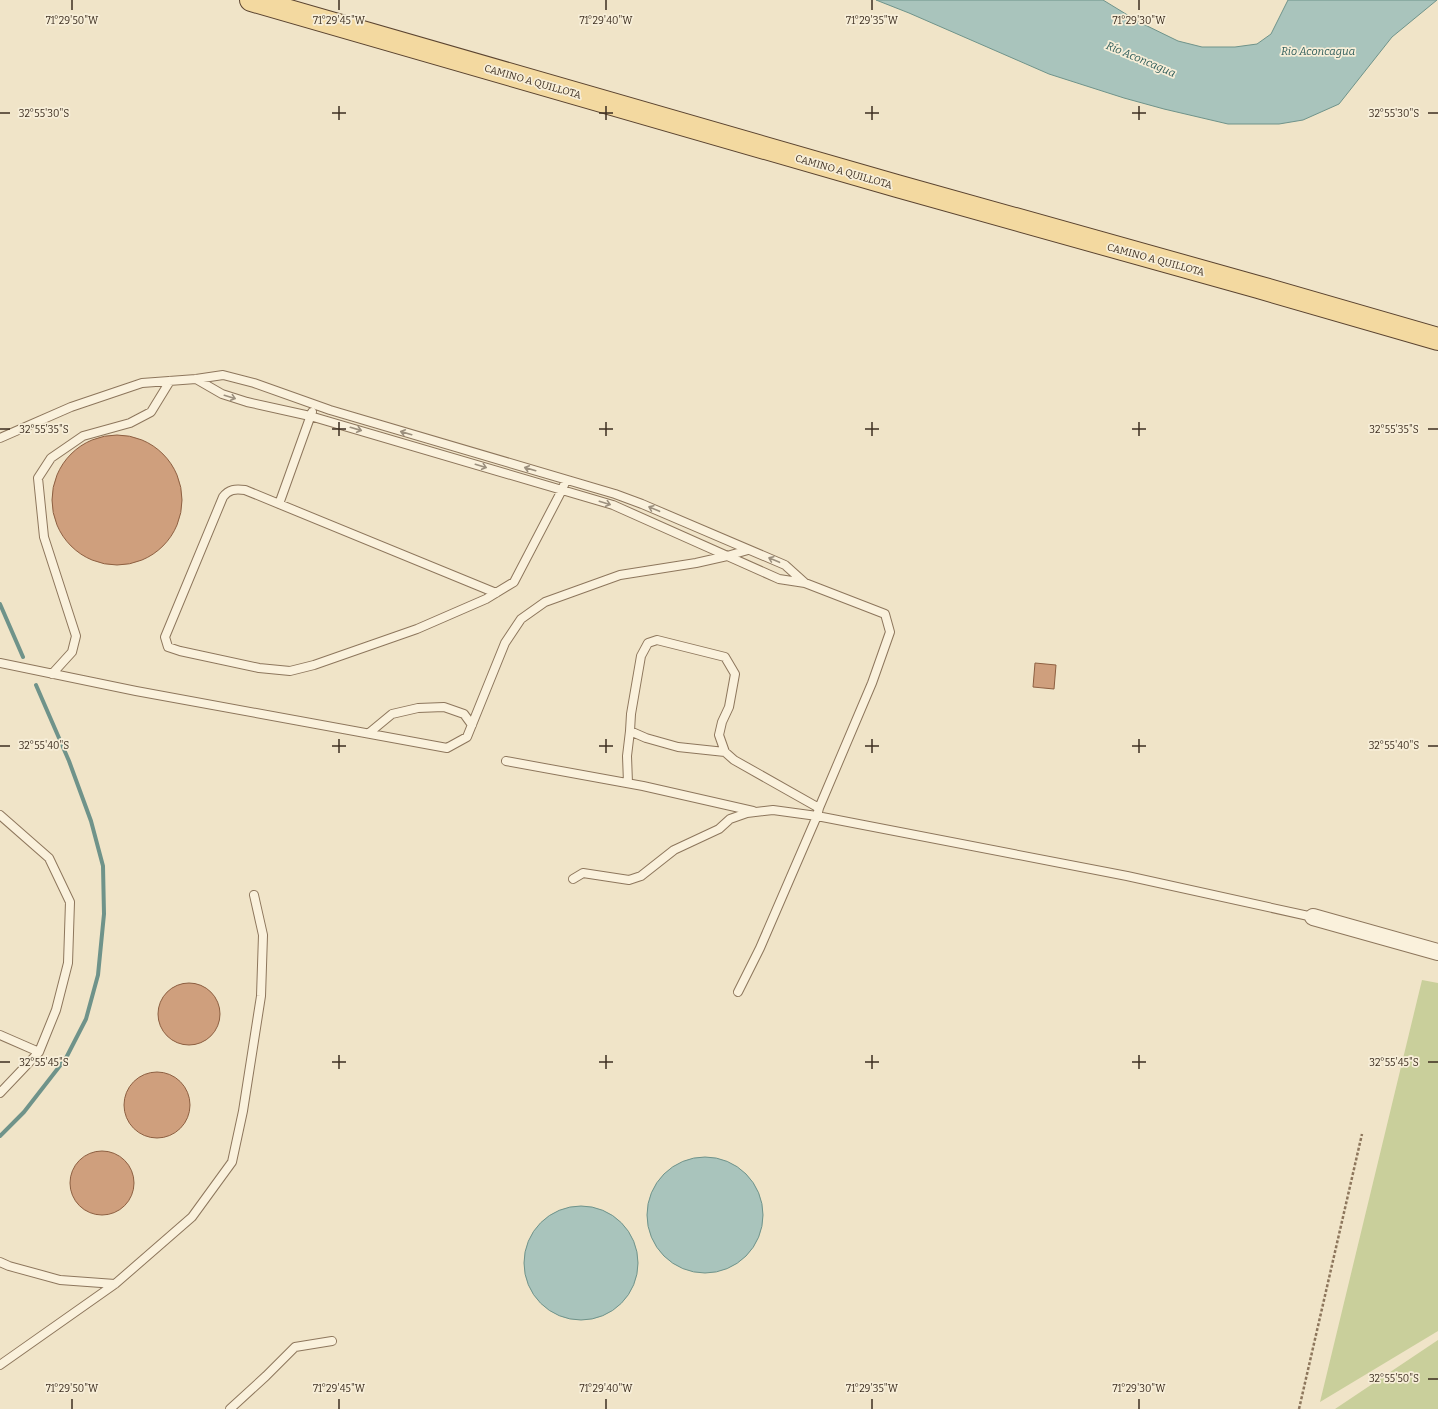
<svg xmlns="http://www.w3.org/2000/svg" width="1438" height="1409" font-family="Bitter,serif">
<style>
.green{fill:#c9cf9b}
.water{fill:#a9c4bc;stroke:#6f938a}
.lines{fill:none;stroke-linecap:round;stroke-linejoin:round}
.stream{stroke:#6f938a;stroke-width:4}
.building{fill:#cf9f7d;stroke:#8d5f41}
.lane-casing{stroke:#8d765c;stroke-width:10}
.street-casing{stroke:#8d765c;stroke-width:18}
.primary-casing{stroke:#5b4430;stroke-width:24}
.path{stroke:#8d765c;stroke-width:2.5;stroke-dasharray:3 2;stroke-linecap:butt}
.lane{stroke:#faf1dc;stroke-width:8}
.street{stroke:#faf1dc;stroke-width:16}
.primary{stroke:#f3d9a0;stroke-width:22}
.oneway{stroke:#9c907e}
.ticks{fill:none;stroke:#3d2e20;stroke-width:1.5}
.labels{text-anchor:middle;stroke-width:3.5;stroke-linejoin:round;paint-order:stroke}
.street-label{font-size:10px;fill:#3d2e20;stroke:#f7eed8}
.water-label{font-size:11px;font-style:italic;fill:#2f5d5a;stroke:#f7eed8}
.ticks-label{font-size:10px;text-anchor:middle;fill:#3d2e20;stroke:#f7eed8;stroke-width:3.5;stroke-linejoin:round;paint-order:stroke}
</style>
<rect width="100%" height="100%" fill="#f0e4c8"/>
<path class="green" d="M 1422,980 L 1438,983 L 1438,1331 L 1320,1402 Z
M 1438,1340 L 1438,1409 L 1335,1409 Z"/>
<path class="water" d="M 876,0 L 1103,0 L 1139,22 L 1178,41 L 1202,47 L 1235,47 L 1257,44 L 1271,34 L 1288,0 L 1437,0 L 1392,37 L 1339,104 L 1303,120 L 1279,124 L 1228,124 L 1164,109 L 1124,98 L 1049,74 L 909,13 Z
M647 1215a58 58 0 1 1 116 0a58 58 0 1 1-116 0Z
M524 1263a57 57 0 1 1 114 0a57 57 0 1 1-114 0Z"/>
<g class="lines">
<path class="stream" d="M 0,604 L 23,657
M 0,1136 L 24,1112 L 66,1058 L 86,1019 L 98,975 L 104,914 L 103,866 L 91,821 L 69,761 L 36,685"/>
</g>
<path class="building" d="M52 500a65 65 0 1 1 130 0a65 65 0 1 1-130 0Z
M 1035,663 L 1056,665 L 1054,689 L 1033,687 Z
M158 1014a31 31 0 1 1 62 0a31 31 0 1 1-62 0Z
M124 1105a33 33 0 1 1 66 0a33 33 0 1 1-66 0Z
M70 1183a32 32 0 1 1 64 0a32 32 0 1 1-64 0Z"/>
<g class="lines">
<g class="lane-casing">
<path id="lane" d="M 196,379 L 222,394 L 247,402 L 310,416 L 613,505 L 779,579 L 805,583 L 885,614 L 890,632 L 872,683 L 819,808 L 817,816 L 1127,876 L 1313,917
M 0,438 L 71,407 L 142,383 L 196,379 L 223,375 L 254,383 L 330,410 L 615,494 L 642,504 L 785,565 L 805,583
M 279,504 L 312,412
M 496,593 L 245,490 C 235,489 229,489 223,497 L 165,637 L 168,647 L 180,651 L 259,668 L 290,671 L 314,665 L 417,629 L 486,599 L 514,582 L 562,490 L 566,480
M 0,663 L 136,691 L 447,748 L 467,737 L 505,643 L 521,619 L 545,602 L 620,575 L 696,563 L 727,556 L 748,550
M 52,674 L 72,652 L 76,636 L 44,537 L 38,478 L 51,458 L 83,436 L 130,423 L 151,412 L 170,381
M 369,733 L 392,714 L 418,708 L 444,707 L 464,714 L 472,725
M 725,752 L 678,747 L 646,738 L 630,731 L 631,714 L 641,656 L 648,643 L 657,640 L 725,657 L 735,674 L 729,707 L 722,722 L 719,735 L 725,752 L 734,760 L 819,808
M 506,761 L 643,786 L 753,811
M 628,783 L 627,756 L 630,731
M 0,815 L 49,858 L 70,902 L 68,963 L 56,1010 L 39,1052 L 0,1093
M 573,879 L 583,873 L 629,880 L 641,876 L 674,850 L 719,829 L 730,819 L 747,813 L 773,810 L 817,816 L 760,948 L 738,992
M 0,1035 L 39,1052
M 0,1262 L 9,1266 L 60,1280 L 115,1284
M 0,1365 L 115,1284 L 192,1217 L 232,1162 L 243,1111 L 261,996 L 263,935 L 254,895
M 230,1409 L 266,1376 L 295,1347 L 332,1341"/>
</g>
<g class="street-casing">
<path id="street" d="M 1313,917 L 1438,952"/>
</g>
<g class="primary-casing">
<path id="primary" d="M 251,0 L 897,186 L 1258,287 L 1438,339"/>
</g>
<path class="path" d="M 1299,1409 L 1362,1134"/>
<use href="#lane" class="lane"/>
<use href="#street" class="street"/>
<use href="#primary" class="primary"/>
</g>
<defs><path id="oneway-shaft" d="M-6 0H5M1.5-3L5.5 0L1.5 3" fill="none" stroke-width="1.6" stroke-linecap="round" stroke-linejoin="round"/></defs>
<g class="oneway">
<use href="#oneway-shaft" transform="translate(230 397) rotate(17)"/>
<use href="#oneway-shaft" transform="translate(356 429) rotate(16)"/>
<use href="#oneway-shaft" transform="translate(406 433) rotate(-164)"/>
<use href="#oneway-shaft" transform="translate(481 466) rotate(17)"/>
<use href="#oneway-shaft" transform="translate(530 469) rotate(-164)"/>
<use href="#oneway-shaft" transform="translate(605 503) rotate(17)"/>
<use href="#oneway-shaft" transform="translate(654 509) rotate(-157)"/>
<use href="#oneway-shaft" transform="translate(774 560) rotate(-157)"/>
</g>
<path class="ticks" d="M 72,0 L 72,10M 339,0 L 339,10M 606,0 L 606,10M 872,0 L 872,10M 1139,0 L 1139,10M 339,106 L 339,120M 606,106 L 606,120M 872,106 L 872,120M 1139,106 L 1139,120M 0,113 L 10,113M 332,113 L 346,113M 599,113 L 613,113M 865,113 L 879,113M 1132,113 L 1146,113M 1428,113 L 1438,113M 339,422 L 339,436M 606,422 L 606,436M 872,422 L 872,436M 1139,422 L 1139,436M 0,429 L 10,429M 332,429 L 346,429M 599,429 L 613,429M 865,429 L 879,429M 1132,429 L 1146,429M 1428,429 L 1438,429M 339,739 L 339,753M 606,739 L 606,753M 872,739 L 872,753M 1139,739 L 1139,753M 0,746 L 10,746M 332,746 L 346,746M 599,746 L 613,746M 865,746 L 879,746M 1132,746 L 1146,746M 1428,746 L 1438,746M 339,1055 L 339,1069M 606,1055 L 606,1069M 872,1055 L 872,1069M 1139,1055 L 1139,1069M 0,1062 L 10,1062M 332,1062 L 346,1062M 599,1062 L 613,1062M 865,1062 L 879,1062M 1132,1062 L 1146,1062M 1428,1062 L 1438,1062M 1428,1379 L 1438,1379M 72,1399 L 72,1409M 339,1399 L 339,1409M 606,1399 L 606,1409M 872,1399 L 872,1409M 1139,1399 L 1139,1409"/>
<g class="labels">
<g class="street-label">
<text transform="translate(533 81) rotate(16)" y="4">CAMINO A QUILLOTA</text>
<text transform="translate(844 171) rotate(16)" y="4">CAMINO A QUILLOTA</text>
<text transform="translate(1156 259) rotate(15)" y="4">CAMINO A QUILLOTA</text>
</g>
<g class="water-label">
<text x="1318" y="55">Rio Aconcagua</text>
<text transform="translate(1141 59) rotate(23)" y="4">Río Aconcagua</text>
</g>
</g>
<g class="ticks-label">
<text x="72" y="24">71°29'50"W</text>
<text x="339" y="24">71°29'45"W</text>
<text x="606" y="24">71°29'40"W</text>
<text x="872" y="24">71°29'35"W</text>
<text x="1139" y="24">71°29'30"W</text>
<text x="44" y="117">32°55'30"S</text>
<text x="1394" y="117">32°55'30"S</text>
<text x="44" y="433">32°55'35"S</text>
<text x="1394" y="433">32°55'35"S</text>
<text x="44" y="749">32°55'40"S</text>
<text x="1394" y="749">32°55'40"S</text>
<text x="44" y="1066">32°55'45"S</text>
<text x="1394" y="1066">32°55'45"S</text>
<text x="1394" y="1382">32°55'50"S</text>
<text x="72" y="1392">71°29'50"W</text>
<text x="339" y="1392">71°29'45"W</text>
<text x="606" y="1392">71°29'40"W</text>
<text x="872" y="1392">71°29'35"W</text>
<text x="1139" y="1392">71°29'30"W</text>
</g>
</svg>
